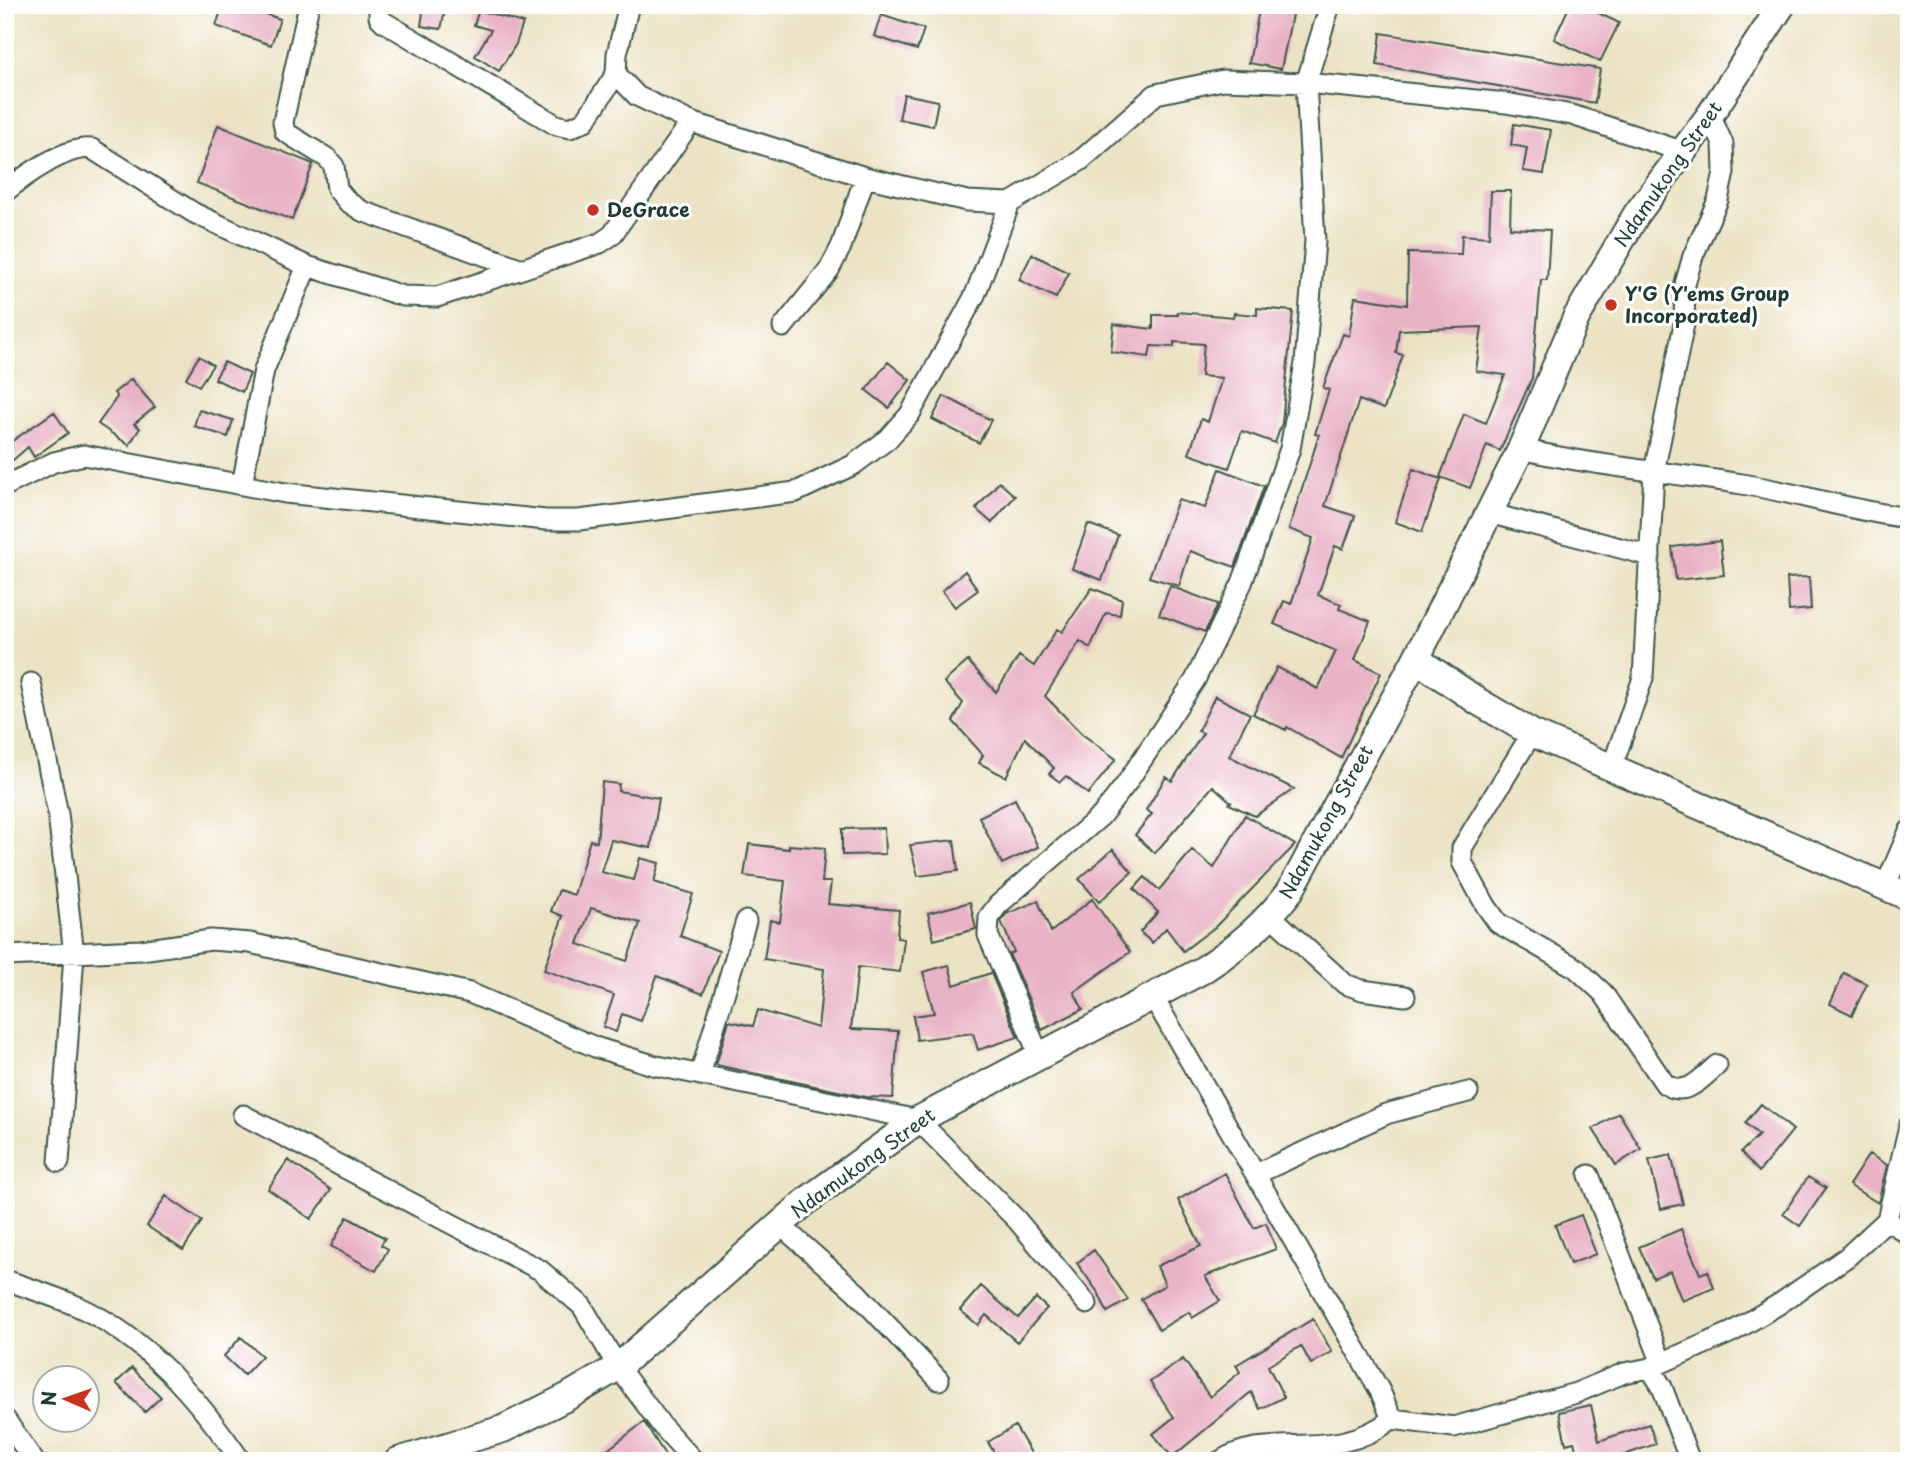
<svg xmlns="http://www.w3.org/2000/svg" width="1914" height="1466" font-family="'Playpen Sans',sans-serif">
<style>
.building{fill:#e9b2c7;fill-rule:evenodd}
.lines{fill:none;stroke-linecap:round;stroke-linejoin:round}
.street-casing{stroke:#3e564a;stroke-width:23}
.secondary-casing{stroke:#3e564a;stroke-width:30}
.street{stroke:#fff;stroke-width:19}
.secondary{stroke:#fff;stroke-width:26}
.poi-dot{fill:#c8321e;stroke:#fff;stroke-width:2.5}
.labels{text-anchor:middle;stroke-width:6;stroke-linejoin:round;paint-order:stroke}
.street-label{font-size:19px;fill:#1f3d34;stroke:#fff}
.poi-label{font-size:19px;font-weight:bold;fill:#1f3d34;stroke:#fff;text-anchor:start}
</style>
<rect width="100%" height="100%" fill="#fff"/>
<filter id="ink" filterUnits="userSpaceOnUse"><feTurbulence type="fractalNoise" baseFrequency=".0143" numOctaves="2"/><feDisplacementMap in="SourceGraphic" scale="14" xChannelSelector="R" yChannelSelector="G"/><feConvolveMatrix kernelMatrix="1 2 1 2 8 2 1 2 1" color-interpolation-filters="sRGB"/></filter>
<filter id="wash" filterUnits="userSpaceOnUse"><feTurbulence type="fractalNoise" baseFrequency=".00686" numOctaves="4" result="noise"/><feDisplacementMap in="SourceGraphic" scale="28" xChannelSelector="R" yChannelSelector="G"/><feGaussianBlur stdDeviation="1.57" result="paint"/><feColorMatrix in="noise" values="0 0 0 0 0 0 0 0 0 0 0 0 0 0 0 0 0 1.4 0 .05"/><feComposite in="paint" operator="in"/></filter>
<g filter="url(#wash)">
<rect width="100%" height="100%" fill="#ece3c4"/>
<g id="blocks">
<path class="building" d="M 223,5 L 238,5 L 280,19 L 271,45 L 216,26 Z
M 424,5 L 446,5 L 441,29 L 421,26 Z
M 1260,5 L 1294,5 L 1281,69 L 1249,63 Z
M 1570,5 L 1582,5 L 1619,23 L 1600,62 L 1554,39 Z
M 479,10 L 523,23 L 516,44 L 499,71 L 475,56 L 491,30 L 474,25 Z
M 881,15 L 924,29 L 917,50 L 874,36 Z
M 1381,33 L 1600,69 L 1595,103 L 1377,65 Z
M 904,94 L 938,101 L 933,126 L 899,119 Z
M 1514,124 L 1551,130 L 1544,174 L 1523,171 L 1527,148 L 1511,145 Z
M 218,125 L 313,164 L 292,220 L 197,183 Z
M 1491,191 L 1511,191 L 1510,228 L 1550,230 L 1547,280 L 1541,280 L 1532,378 L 1500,451 L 1487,445 L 1470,488 L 1440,477 L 1464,414 L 1486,423 L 1505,375 L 1476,371 L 1482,327 L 1399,330 L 1396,353 L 1403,355 L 1384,409 L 1359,400 L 1325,506 L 1355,516 L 1343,549 L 1335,546 L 1318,595 L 1341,604 L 1339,609 L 1370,621 L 1355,660 L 1381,673 L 1341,758 L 1287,727 L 1286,730 L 1253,714 L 1277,667 L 1318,689 L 1336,651 L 1274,624 L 1284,601 L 1291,604 L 1313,538 L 1289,529 L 1319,435 L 1315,434 L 1329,390 L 1323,388 L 1343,334 L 1349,336 L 1355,297 L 1407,305 L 1408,253 L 1461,254 L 1462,235 L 1489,237 Z
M 1032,254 L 1069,273 L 1056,298 L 1019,280 Z
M 1257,308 L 1293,311 L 1282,423 L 1275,443 L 1242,431 L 1229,468 L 1189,454 L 1201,419 L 1208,422 L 1222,378 L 1201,376 L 1204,344 L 1174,342 L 1174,347 L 1151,346 L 1149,357 L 1111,352 L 1114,324 L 1153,329 L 1153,315 L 1178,315 L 1178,312 L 1233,317 L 1234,313 L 1257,315 Z
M 199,356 L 213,365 L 199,386 L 186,378 Z
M 224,362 L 250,374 L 242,392 L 215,379 Z
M 888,362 L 910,380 L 889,408 L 866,390 Z
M 131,379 L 155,407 L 134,424 L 140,428 L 129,445 L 98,424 L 117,397 L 114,393 Z
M 944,396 L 991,420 L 979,443 L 932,419 Z
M 199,410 L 233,420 L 228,437 L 194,426 Z
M 54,412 L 68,433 L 34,457 L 28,447 L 5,467 L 5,446 Z
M 1220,469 L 1264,486 L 1235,567 L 1190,551 L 1179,586 L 1149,577 L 1178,500 L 1205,508 Z
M 1413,469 L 1441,479 L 1422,532 L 1395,522 Z
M 999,482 L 1015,496 L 992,523 L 976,509 Z
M 1088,524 L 1118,535 L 1102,580 L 1072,569 Z
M 1720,541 L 1724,575 L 1676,580 L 1672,547 Z
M 965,571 L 978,590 L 955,607 L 942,591 Z
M 1809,577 L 1811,609 L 1789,611 L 1787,578 Z
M 1170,586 L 1218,604 L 1205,632 L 1159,615 Z
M 1092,588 L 1122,600 L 1120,615 L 1106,613 L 1090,648 L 1080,641 L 1045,696 L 1082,734 L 1116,759 L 1088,794 L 1066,776 L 1060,782 L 1049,774 L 1054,768 L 1025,738 L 1006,777 L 979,763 L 983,755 L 953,721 L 963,703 L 944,682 L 968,661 L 996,692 L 1019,656 L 1034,666 L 1057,629 L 1062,632 Z
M 1215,696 L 1250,714 L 1229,756 L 1294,789 L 1255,816 L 1229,804 L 1231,802 L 1213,786 L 1155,853 L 1135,835 L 1152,814 L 1146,810 L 1166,777 L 1172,781 L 1203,733 L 1198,731 Z
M 602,782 L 619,784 L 618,791 L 659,798 L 651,848 L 611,840 L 601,872 L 634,880 L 640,858 L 659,863 L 654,882 L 693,894 L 680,936 L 719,951 L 703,994 L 657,976 L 641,1021 L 622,1014 L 616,1032 L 603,1027 L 614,995 L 544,970 L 563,916 L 551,911 L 559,890 L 574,895 L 590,840 L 597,842 ZM 591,908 L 640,923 L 627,961 L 578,944 Z
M 1015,799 L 1038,847 L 1002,864 L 979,817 Z
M 1245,815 L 1295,845 L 1215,927 L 1183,951 L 1166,928 L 1152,943 L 1140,932 L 1158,912 L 1134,889 L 1145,877 L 1159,890 L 1192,850 L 1214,868 Z
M 884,828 L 885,854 L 842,855 L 842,829 Z
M 954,840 L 958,871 L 918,876 L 910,845 Z
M 749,844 L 789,849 L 789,845 L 825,848 L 822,882 L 831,882 L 828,904 L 899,910 L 897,938 L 904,939 L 900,972 L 858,967 L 851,1029 L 898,1031 L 893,1098 L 866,1097 L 716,1065 L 729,1021 L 753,1026 L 758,1010 L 818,1028 L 824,969 L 764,959 L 770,920 L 780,922 L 785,881 L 744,876 Z
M 1113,849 L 1132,872 L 1099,902 L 1079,879 Z
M 1092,899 L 1130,952 L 1074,992 L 1083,1009 L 1042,1030 L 1009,954 L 1014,952 L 1001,921 L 1006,914 L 1038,901 L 1051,932 Z
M 970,902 L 976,929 L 934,940 L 928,913 Z
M 949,965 L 954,985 L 991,973 L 1018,1037 L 978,1050 L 973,1033 L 917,1040 L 913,1016 L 934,1013 L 923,972 Z
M 1844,973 L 1867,984 L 1852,1015 L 1830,1004 Z
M 1761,1104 L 1793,1130 L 1759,1172 L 1741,1152 L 1759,1135 L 1745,1123 Z
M 1619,1113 L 1641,1149 L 1616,1165 L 1593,1129 Z
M 1869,1154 L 1887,1165 L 1878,1203 L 1849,1185 Z
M 1671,1155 L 1683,1204 L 1661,1209 L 1649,1160 Z
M 288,1160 L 331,1190 L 311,1219 L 268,1189 Z
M 1225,1173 L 1254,1228 L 1266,1223 L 1276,1249 L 1205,1276 L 1220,1301 L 1192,1318 L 1189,1312 L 1159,1330 L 1141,1299 L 1165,1285 L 1157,1266 L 1201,1246 L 1178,1200 Z
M 1808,1177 L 1826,1188 L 1800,1226 L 1783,1214 Z
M 166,1196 L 202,1221 L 183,1250 L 147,1226 Z
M 1581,1215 L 1596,1254 L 1570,1264 L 1555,1225 Z
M 347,1217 L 385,1238 L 381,1245 L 388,1249 L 376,1271 L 331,1246 Z
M 1681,1229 L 1700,1274 L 1708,1271 L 1714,1288 L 1682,1301 L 1670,1271 L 1653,1278 L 1639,1247 Z
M 1094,1250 L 1128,1300 L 1107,1312 L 1099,1294 L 1077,1263 Z
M 981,1286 L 1018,1318 L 1036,1298 L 1047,1308 L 1017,1342 L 986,1315 L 978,1325 L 960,1310 Z
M 1313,1319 L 1332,1352 L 1311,1364 L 1301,1346 L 1268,1366 L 1284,1397 L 1260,1409 L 1251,1392 L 1172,1457 L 1153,1434 L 1174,1417 L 1150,1382 L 1183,1359 L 1210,1397 L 1240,1372 L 1236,1365 Z
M 241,1337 L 262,1356 L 244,1375 L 224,1356 Z
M 132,1368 L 161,1397 L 145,1412 L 116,1383 Z
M 1591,1405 L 1599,1441 L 1649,1424 L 1656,1444 L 1607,1461 L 1579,1461 L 1574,1442 L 1566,1444 L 1559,1412 Z
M 644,1422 L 669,1461 L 593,1461 Z
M 1015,1426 L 1031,1453 L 1033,1461 L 999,1461 L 988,1442 Z"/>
</g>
</g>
<g filter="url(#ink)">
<use href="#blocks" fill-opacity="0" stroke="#3e564a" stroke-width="2"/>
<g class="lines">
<g class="street-casing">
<path id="street" d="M 309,5 L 283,122 L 285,132 L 327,158 L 334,166 L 337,189 L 348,202 L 362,211 L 522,269
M 379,5 L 379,17 L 384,22 L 556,125 L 570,128 L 585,121 L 616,74
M 629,5 L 617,54 L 616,74 L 637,96 L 691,122 L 865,177 L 967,201 L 1010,203 L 1080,161 L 1156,94 L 1223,80 L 1306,83 L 1506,103 L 1572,115 L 1684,152
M 5,192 C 24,176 67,145 92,149 L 194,213 L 307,266 L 403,296 L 437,297 L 600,243 L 612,235 L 691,122
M 783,327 L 829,270 L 841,247 L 865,177
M 1521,449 C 1594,466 1668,472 1742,484 C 1798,493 1852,511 1909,518
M 242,485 L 264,370 L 307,266
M 5,486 L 54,462 L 84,455 L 285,493 L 546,520 L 579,520 L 796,492 L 853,465 L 888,439 L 910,414 L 975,295 L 1010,203
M 1489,513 L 1650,556
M 31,683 L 58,814 L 74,955 L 59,1162
M 1532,733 L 1462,848 L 1462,862 L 1486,906 L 1498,923 L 1576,968 L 1603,993 L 1665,1084 C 1686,1098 1701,1079 1717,1065
M 1612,767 L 1643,678 L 1654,472 L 1684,324 L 1685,284 L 1693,256 L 1718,200 L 1724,172 L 1723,144 L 1710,115
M 1885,887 L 1909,831
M 1271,916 L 1345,984 L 1362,990 L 1405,996
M 5,956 L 141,950 L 211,940 L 250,943 L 470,993 L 595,1047 L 653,1065 L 918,1120 L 1017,1220 L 1087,1304
M 1152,995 L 1380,1391 L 1392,1419 L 1454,1427 L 1576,1393 L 1624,1373 L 1650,1368 L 1662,1387 L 1690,1461
M 1039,1055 L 988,935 L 989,917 L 998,905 L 1101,816 L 1126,784 L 1195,680 L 1242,583 L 1290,449 L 1305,363 L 1315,241 L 1306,83 L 1330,5
M 700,1075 L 746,921
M 243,1115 L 540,1270 L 582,1306 L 618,1367 L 662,1426 L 694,1461
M 1256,1174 L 1386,1114 L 1468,1092
M 1589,1175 L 1661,1361
M 1887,1220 L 1909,1235
M 779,1224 L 856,1292 L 939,1380
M 5,1280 C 29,1288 53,1296 77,1306 C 146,1337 199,1400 241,1461
M 1650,1368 L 1732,1332 L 1779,1304 L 1847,1257 L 1887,1220 L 1909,1126
M 5,1419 L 34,1461
M 1220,1461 C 1272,1429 1333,1465 1392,1419"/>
</g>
<g class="secondary-casing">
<path id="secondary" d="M 1416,659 L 1479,702 L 1532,733 L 1909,897
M 398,1461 L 503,1429 L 567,1397 L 618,1367 L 809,1199 L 918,1120 L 1201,971 C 1236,949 1265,924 1290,891 L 1416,659 L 1521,449 L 1576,318 L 1636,215 L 1710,115 L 1782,5"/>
</g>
<use href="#street" class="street"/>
<use href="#secondary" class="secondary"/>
</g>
</g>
<g class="poi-dot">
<circle cx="593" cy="210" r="7"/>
<circle cx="1611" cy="305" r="7"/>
</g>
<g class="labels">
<g class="street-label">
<text transform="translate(1668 174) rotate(-55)" y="7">Ndamukong Street</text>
<text transform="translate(1326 822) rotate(-61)" y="7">Ndamukong Street</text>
<text transform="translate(863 1163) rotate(-36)" y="7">Ndamukong Street</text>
</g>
<g class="poi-label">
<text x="607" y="217">DeGrace</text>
<text x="1625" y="301">Y'G (Y'ems Group<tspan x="1625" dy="22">Incorporated)</tspan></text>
</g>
</g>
<rect width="1914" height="1466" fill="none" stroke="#fff" stroke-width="28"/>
<g transform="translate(66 1399) rotate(272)"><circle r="33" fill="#ffffff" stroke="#a5b1ae" stroke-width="2"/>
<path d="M0-5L12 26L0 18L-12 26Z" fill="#c8321e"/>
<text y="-10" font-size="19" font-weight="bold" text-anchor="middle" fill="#1f3d34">N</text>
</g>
</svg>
